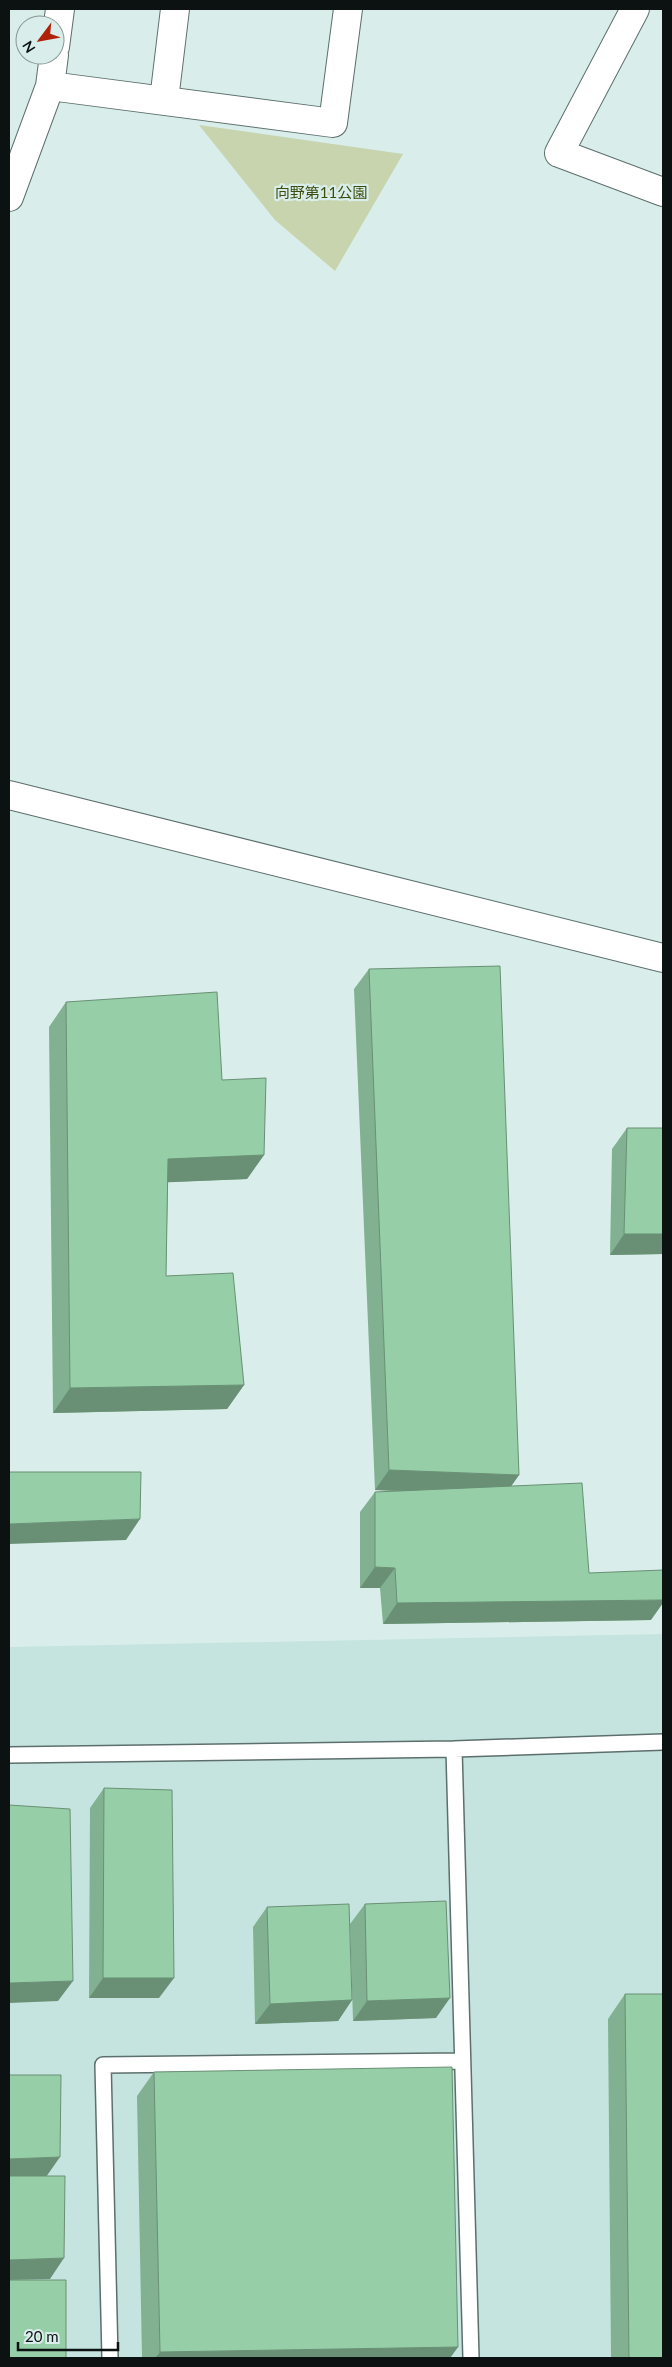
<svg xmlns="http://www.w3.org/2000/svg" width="672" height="2367" font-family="Lato,'Noto Sans JP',sans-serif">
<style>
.built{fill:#c6e4df}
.green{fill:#c7d4ae}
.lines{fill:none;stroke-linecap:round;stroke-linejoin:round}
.lane-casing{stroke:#5c6f6c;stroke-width:18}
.street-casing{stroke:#5c6f6c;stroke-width:30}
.secondary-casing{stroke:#5c6f6c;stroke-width:30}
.lane{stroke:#fff;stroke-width:15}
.street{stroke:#fff;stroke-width:28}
.secondary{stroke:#fff;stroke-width:28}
.wall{fill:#81b190}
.shaded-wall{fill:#699075}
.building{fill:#96cea7;stroke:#699075}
.labels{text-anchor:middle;stroke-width:4.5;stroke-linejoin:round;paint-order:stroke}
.park-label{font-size:15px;fill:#3c4c0c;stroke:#d9eeea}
</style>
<rect width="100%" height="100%" fill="#d9eeea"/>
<path class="built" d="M 663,1634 L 663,2358 L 9,2358 L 9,1647 Z"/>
<path class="green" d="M 199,125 L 403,154 L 335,271 L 275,220 Z"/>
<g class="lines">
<g class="lane-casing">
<path id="lane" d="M 454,1749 L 663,1742
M 9,1755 L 454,1749 L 471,2358
M 110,2358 L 103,2065 L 462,2061"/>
</g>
<g class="street-casing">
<path id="street" d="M 635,9 L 559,153 L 663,192
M 55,47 L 60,9
M 50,86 L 333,123 L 348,9
M 164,100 L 175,9
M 9,197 L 50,86 L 54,55"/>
</g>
<g class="secondary-casing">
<path id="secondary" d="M 9,795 L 663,958"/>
</g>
<use href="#lane" class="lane"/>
<use href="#street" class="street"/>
<use href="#secondary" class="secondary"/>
</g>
<path class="wall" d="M 369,969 L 519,1475 L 511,1486 L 589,1573 L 651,1620 L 383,1624 L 380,1588 L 360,1588 L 360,1512 L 375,1492 L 398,1491 L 375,1490 L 354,989 Z
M 66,1002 L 222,1080 L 264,1155 L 247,1179 L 168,1182 L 166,1276 L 244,1385 L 227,1409 L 53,1413 L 49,1027 Z
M 627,1128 L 663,1128 L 663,1254 L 610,1255 L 612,1149 Z
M 104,1788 L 159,1998 L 89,1998 L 90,1808 Z
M 365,1904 L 436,2018 L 353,2021 L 350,1924 Z
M 267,1907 L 352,2000 L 338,2021 L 255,2024 L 253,1927 Z
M 625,1994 L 663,2358 L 611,2358 L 608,2019 Z
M 154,2072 L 458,2347 L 450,2358 L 142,2358 L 137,2096 Z"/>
<path class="shaded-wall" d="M 264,1155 L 247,1179 L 151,1183 L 168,1159 Z
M 624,1234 L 663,1234 L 663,1254 L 610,1255 Z
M 244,1385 L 227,1409 L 53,1413 L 70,1388 Z
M 389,1470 L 519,1475 L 505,1495 L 375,1490 Z
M 140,1519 L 126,1540 L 9,1544 L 9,1524 Z
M 375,1567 L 395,1568 L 380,1588 L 360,1588 Z
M 663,1600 L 663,1603 L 651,1620 L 383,1624 L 397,1603 Z
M 103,1978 L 174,1978 L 159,1998 L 89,1998 Z
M 73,1981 L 58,2001 L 9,2003 L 9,1983 Z
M 450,1998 L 436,2018 L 353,2021 L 367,2001 Z
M 352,2000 L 338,2021 L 255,2024 L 270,2004 Z
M 60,2157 L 46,2177 L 9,2179 L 9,2159 Z
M 64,2258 L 50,2279 L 9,2280 L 9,2260 Z
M 458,2347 L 450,2358 L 155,2358 L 160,2352 Z"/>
<path class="building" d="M 500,966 L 519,1475 L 389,1470 L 369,969 Z
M 217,992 L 222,1080 L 266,1078 L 264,1155 L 168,1159 L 166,1276 L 233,1273 L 244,1385 L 70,1388 L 66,1002 Z
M 627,1128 L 663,1128 L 663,1234 L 624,1234 Z
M 9,1472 L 141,1472 L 140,1519 L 9,1524 Z
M 582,1483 L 589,1573 L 663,1570 L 663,1600 L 397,1603 L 395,1568 L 375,1567 L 375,1492 Z
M 104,1788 L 172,1790 L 174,1978 L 103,1978 Z
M 9,1805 L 70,1809 L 73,1981 L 9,1983 Z
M 446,1901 L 450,1998 L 367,2001 L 365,1904 Z
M 349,1904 L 352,2000 L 270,2004 L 267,1907 Z
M 625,1994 L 663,1994 L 663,2358 L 629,2358 Z
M 452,2067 L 458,2347 L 160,2352 L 154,2072 Z
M 9,2075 L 61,2075 L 60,2157 L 9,2159 Z
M 9,2176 L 65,2176 L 64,2258 L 9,2260 Z
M 9,2280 L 66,2280 L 66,2358 L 9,2358 Z"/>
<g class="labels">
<g class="park-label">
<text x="321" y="198">向野第11公園</text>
</g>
</g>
<rect width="672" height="2367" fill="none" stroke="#0b1211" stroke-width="20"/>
<g transform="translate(40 40) rotate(238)"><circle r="24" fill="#d9eeea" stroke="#879693"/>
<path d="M0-4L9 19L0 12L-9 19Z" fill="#af2109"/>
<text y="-8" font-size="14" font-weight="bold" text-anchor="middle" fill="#0b1211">N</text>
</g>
<path d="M18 2342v8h100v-8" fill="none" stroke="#0b1211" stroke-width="2.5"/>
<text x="25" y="2342" font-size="15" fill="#0b1211" stroke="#d9eeea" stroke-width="4" paint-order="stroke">20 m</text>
</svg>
